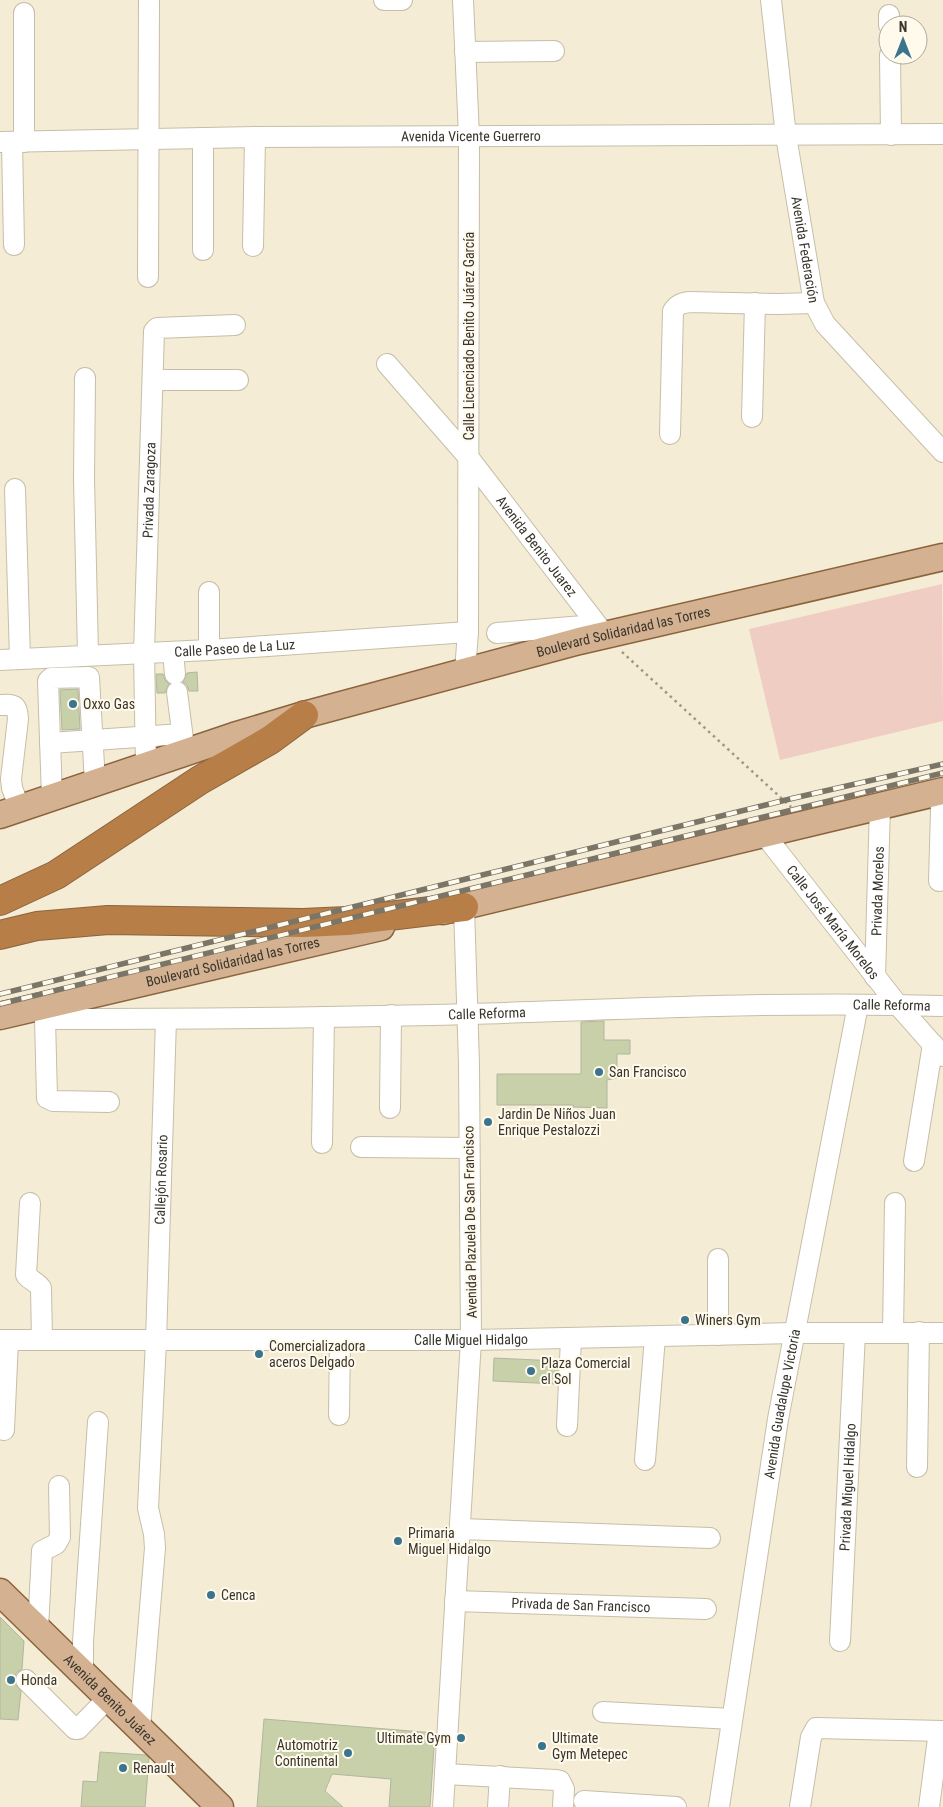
<svg xmlns="http://www.w3.org/2000/svg" width="943" height="1807" font-family="'Roboto Condensed',sans-serif">
<style>
.green{fill:#f0cdc3}
.building{fill:#c7d0a9;stroke:#b1b6a0}
.lines{fill:none;stroke-linecap:round;stroke-linejoin:round}
.minor-casing{stroke:#c6bea8;stroke-width:22}
.major-casing{stroke:#8b643e;stroke-width:29}
.highway-casing{stroke:#8b643e;stroke-width:30}
.path{stroke:#9d9686;stroke-width:2.5;stroke-dasharray:2.5 4;stroke-linecap:butt}
.minor{stroke:#fff;stroke-width:20}
.major{stroke:#d4b291;stroke-width:26}
.highway{stroke:#b77e47;stroke-width:28}
.rail-casing{stroke:#7b7567;stroke-width:5.5}
.rail{stroke:#fffaec;stroke-width:4;stroke-dasharray:11;stroke-linecap:butt}
.poi-dot{fill:#3a758d;stroke:#fffaec;stroke-width:2}
.labels{text-anchor:middle;stroke-width:4;stroke-linejoin:round;paint-order:stroke}
.street-label{font-size:14px;fill:#39352c;stroke:#fffaec}
.poi-label{font-size:14px;fill:#39352c;stroke:#fffaec;text-anchor:start}
</style>
<rect width="100%" height="100%" fill="#f5ecd5"/>
<path class="green" d="M 942,584 L 943,721 L 780,760 L 749,629 Z"/>
<path class="building" d="M 197,672 L 198,691 L 189,691 L 187,685 L 183,682 L 187,673 Z
M 156,674 L 163,674 L 165,680 L 169,684 L 165,693 L 157,693 Z
M 78,689 L 80,729 L 62,730 L 60,690 Z
M 604,1021 L 604,1040 L 630,1040 L 630,1054 L 617,1054 L 617,1078 L 607,1080 L 607,1108 L 573,1107 L 573,1105 L 497,1105 L 497,1074 L 581,1074 L 581,1022 Z
M 494,1358 L 558,1361 L 557,1384 L 493,1381 Z
M 0,1617 L 24,1641 L 22,1669 L 17,1672 L 14,1677 L 15,1684 L 21,1691 L 18,1720 L 0,1719 Z
M 264,1719 L 435,1733 L 430,1807 L 389,1807 L 391,1779 L 332,1774 L 325,1791 L 343,1807 L 257,1807 Z
M 100,1752 L 146,1755 L 149,1758 L 145,1807 L 81,1807 L 83,1781 L 97,1782 Z"/>
<g class="lines">
<g class="minor-casing">
<g id="minor">
<path d="M 384,0 L 402,0"/>
<path d="M 463,0 L 469,136 L 468,632 L 465,671"/>
<path id="s1" d="M 771,0 L 786,136 L 814,303 L 825,324 L 943,452"/>
<path d="M 24,13 L 24,142"/>
<path d="M 889,15 L 889,25"/>
<path d="M 465,52 L 554,51"/>
<path d="M 890,55 L 891,135"/>
<path id="s2" d="M 0,142 L 255,137 L 943,134"/>
<path d="M 12,142 L 14,245"/>
<path d="M 253,246 L 255,137"/>
<path d="M 203,250 L 203,138"/>
<path d="M 148,277 L 149,0"/>
<path id="s3" d="M 387,364 L 469,458 L 605,635"/>
<path d="M 85,378 L 84,479 L 88,655"/>
<path d="M 153,380 L 238,380"/>
<path d="M 752,417 L 755,303"/>
<path d="M 670,434 L 673,311 C 678,304 682,303 690,302 L 778,304 L 814,303"/>
<path d="M 15,489 L 20,659"/>
<path d="M 209,592 L 209,650"/>
<path d="M 497,633 L 596,625"/>
<path d="M 173,652 L 175,674"/>
<path id="s4" d="M 0,660 L 209,650 L 468,632"/>
<path d="M 177,692 L 184,747"/>
<path d="M 0,705 C 14,704 17,704 18,719 L 11,779 L 12,788 L 20,809"/>
<path d="M 50,743 L 182,734"/>
<path id="s5" d="M 146,766 L 144,652 L 154,331 L 157,328 L 235,325"/>
<path d="M 52,798 L 48,681 L 51,678 L 89,677 L 95,783"/>
<path id="s6" d="M 764,834 L 897,1004 L 943,1056"/>
<path d="M 939,881 L 941,811 L 940,791"/>
<path id="s7" d="M 875,977 L 880,806"/>
<path id="s8" d="M 46,1005 L 45,1019 C 186,1019 328,1018 469,1014 C 627,1009 785,1001 943,1006"/>
<path d="M 45,1019 L 47,1098 L 53,1101 L 109,1102"/>
<path d="M 390,1108 L 391,1015"/>
<path d="M 322,1143 L 324,1017"/>
<path d="M 361,1147 L 469,1148"/>
<path d="M 914,1161 L 933,1044"/>
<path d="M 30,1203 L 26,1275 C 31,1281 37,1282 41,1288 L 42,1340"/>
<path d="M 893,1333 L 895,1203"/>
<path d="M 718,1335 L 718,1259"/>
<path id="s9" d="M 0,1340 L 471,1340 L 794,1333 L 943,1333"/>
<path d="M 339,1415 L 340,1340"/>
<path d="M 567,1426 L 571,1339"/>
<path d="M 4,1430 L 8,1340"/>
<path d="M 645,1460 L 655,1337"/>
<path d="M 917,1467 L 919,1332"/>
<path d="M 460,1529 L 710,1538"/>
<path id="s10" d="M 455,1601 L 706,1609"/>
<path d="M 38,1629 L 42,1551 L 56,1544 L 60,1537 L 59,1486"/>
<path id="s11" d="M 840,1641 L 855,1333"/>
<path d="M 83,1673 L 83,1642 L 98,1422"/>
<path d="M 26,1680 L 75,1729 L 78,1729 L 108,1698"/>
<path d="M 603,1712 L 732,1719"/>
<path id="s12" d="M 140,1728 L 155,1548 L 154,1534 L 148,1508 L 156,1341 L 166,1019"/>
<path d="M 445,1774 L 556,1780 L 560,1781 L 564,1789 L 563,1807"/>
<path d="M 584,1801 L 676,1807"/>
<path d="M 443,1807 L 471,1340 L 469,1064 L 464,907"/>
<path d="M 498,1807 L 500,1776"/>
<path id="s13" d="M 719,1807 L 778,1419 L 858,1005"/>
<path d="M 800,1807 L 811,1737 L 816,1728 L 943,1731"/>
<path d="M 929,1807 L 939,1731"/>
</g>
</g>
<g class="major-casing">
<g id="major">
<path id="s14" d="M 0,815 L 234,736 L 304,715 L 579,641 L 943,557"/>
<path d="M 443,911 L 943,791"/>
<path id="s15" d="M 0,1016 L 381,927"/>
<path id="s16" d="M 0,1592 L 220,1807"/>
</g>
</g>
<g class="highway-casing">
<path id="highway" d="M 0,901 L 56,875 L 200,780 L 270,740 L 304,715
M 0,935 L 37,926 L 108,920 L 303,923 L 347,921 L 464,907"/>
</g>
<path class="path" d="M 622,652 L 791,807"/>
<use href="#minor" class="minor"/>
<use href="#major" class="major"/>
<use href="#highway" class="highway"/>
<g class="rail-casing">
<path id="rail" d="M 0,994 L 794,798 L 943,764
M 0,1004 L 943,773"/>
</g>
<use href="#rail" class="rail"/>
</g>
<g class="poi-dot">
<circle cx="73" cy="704" r="5"/>
<circle cx="599" cy="1072" r="5"/>
<circle cx="488" cy="1122" r="5"/>
<circle cx="685" cy="1320" r="5"/>
<circle cx="259" cy="1354" r="5"/>
<circle cx="531" cy="1371" r="5"/>
<circle cx="398" cy="1541" r="5"/>
<circle cx="211" cy="1595" r="5"/>
<circle cx="11" cy="1680" r="5"/>
<circle cx="461" cy="1738" r="5"/>
<circle cx="542" cy="1746" r="5"/>
<circle cx="348" cy="1753" r="5"/>
<circle cx="123" cy="1768" r="5"/>
</g>
<g class="labels">
<g class="street-label">
<text dy="5" stroke="none"><textPath href="#s2" startOffset="471">Avenida Vicente Guerrero</textPath></text>
<text dy="5" stroke="none"><textPath href="#s1" startOffset="252">Avenida Federación</textPath></text>
<text transform="translate(469 336) rotate(-90)" y="5">Calle Licenciado Benito Juárez García</text>
<text dy="5" stroke="none"><textPath href="#s5" startOffset="276">Privada Zaragoza</textPath></text>
<text dy="5" stroke="none"><textPath href="#s3" startOffset="236">Avenida Benito Juarez</textPath></text>
<text dy="5" stroke="none"><textPath href="#s14" startOffset="650">Boulevard Solidaridad las Torres</textPath></text>
<text dy="5" stroke="none"><textPath href="#s4" startOffset="235">Calle Paseo de La Luz</textPath></text>
<text dy="5" stroke="none"><textPath href="#s7" startOffset="86">Privada Morelos</textPath></text>
<text dy="5" stroke="none"><textPath href="#s6" startOffset="112">Calle José María Morelos</textPath></text>
<text dy="5" stroke="none"><textPath href="#s15" startOffset="239">Boulevard Solidaridad las Torres</textPath></text>
<text dy="5" stroke="none"><textPath href="#s8" startOffset="861">Calle Reforma</textPath></text>
<text dy="5" stroke="none"><textPath href="#s8" startOffset="456">Calle Reforma</textPath></text>
<text dy="5" stroke="none"><textPath href="#s12" startOffset="550">Callejón Rosario</textPath></text>
<text transform="translate(470 1222) rotate(-91)" y="5">Avenida Plazuela De San Francisco</text>
<text dy="5" stroke="none"><textPath href="#s9" startOffset="471">Calle Miguel Hidalgo</textPath></text>
<text dy="5" stroke="none"><textPath href="#s13" startOffset="408">Avenida Guadalupe Victoria</textPath></text>
<text dy="5" stroke="none"><textPath href="#s11" startOffset="154">Privada Miguel Hidalgo</textPath></text>
<text dy="5" stroke="none"><textPath href="#s10" startOffset="126">Privada de San Francisco</textPath></text>
<text dy="5" stroke="none"><textPath href="#s16" startOffset="154">Avenida Benito Juárez</textPath></text>
</g>
<g class="poi-label">
<text x="83" y="709">Oxxo Gas</text>
<text x="609" y="1077">San Francisco</text>
<text x="498" y="1119">Jardin De Niños Juan<tspan x="498" dy="16">Enrique Pestalozzi</tspan></text>
<text x="695" y="1325">Winers Gym</text>
<text x="269" y="1351">Comercializadora<tspan x="269" dy="16">aceros Delgado</tspan></text>
<text x="541" y="1368">Plaza Comercial<tspan x="541" dy="16">el Sol</tspan></text>
<text x="408" y="1538">Primaria<tspan x="408" dy="16">Miguel Hidalgo</tspan></text>
<text x="221" y="1600">Cenca</text>
<text x="21" y="1685">Honda</text>
<text x="451" y="1743" text-anchor="end">Ultimate Gym</text>
<text x="552" y="1743">Ultimate<tspan x="552" dy="16">Gym Metepec</tspan></text>
<text x="338" y="1750" text-anchor="end">Automotriz<tspan x="338" dy="16">Continental</tspan></text>
<text x="133" y="1773">Renault</text>
</g>
</g>
<g transform="translate(903 40)"><circle r="24" fill="#fffaec" stroke="#b0ab9f"/>
<path d="M0-4L9 19L0 12L-9 19Z" fill="#3a758d"/>
<text y="-8" font-size="14" font-weight="bold" text-anchor="middle" fill="#39352c">N</text>
</g>
</svg>
